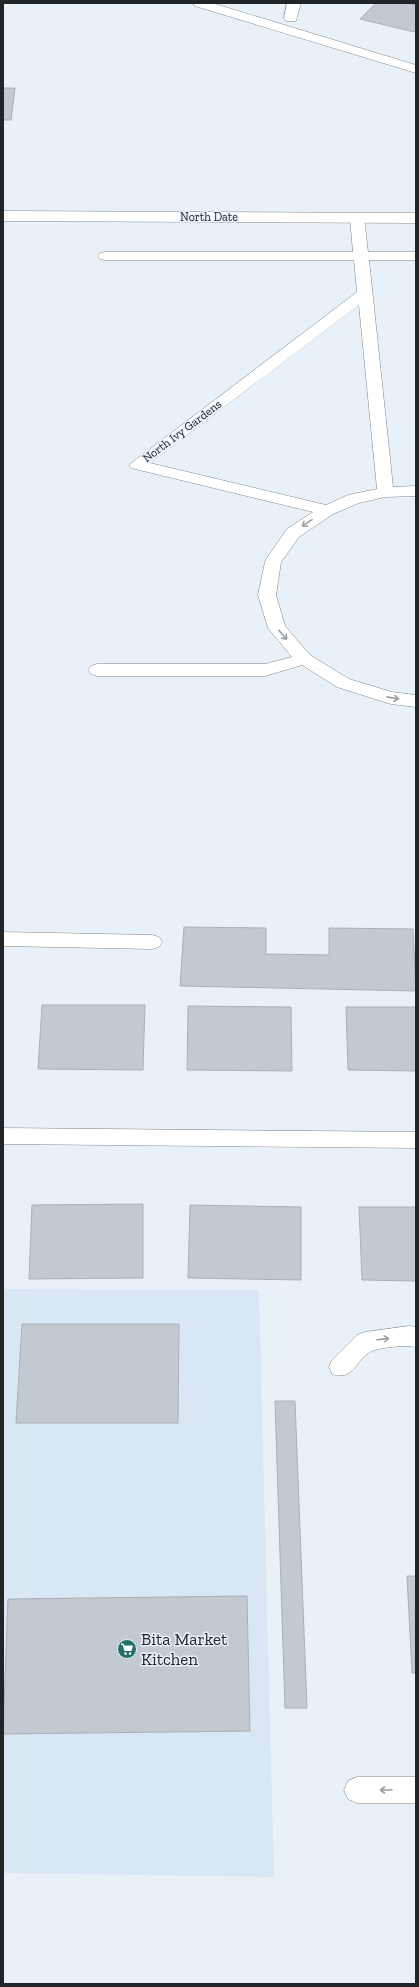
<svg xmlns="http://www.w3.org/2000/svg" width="419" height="1987" font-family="'Zilla Slab',serif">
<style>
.built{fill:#d9e7f4}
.building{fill:#c2c9d0;stroke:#a9b0b7}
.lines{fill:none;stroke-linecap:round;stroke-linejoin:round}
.lane-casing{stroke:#80878d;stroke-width:1}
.street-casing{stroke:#80878d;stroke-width:1}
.lane{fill:#fff;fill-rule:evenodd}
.street{fill:#fff;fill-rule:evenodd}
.oneway{stroke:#9c9d9e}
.labels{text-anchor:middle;stroke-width:3;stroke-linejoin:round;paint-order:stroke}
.far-street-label{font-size:12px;fill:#222528;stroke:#e9f1f8}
.near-poi-label{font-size:17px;fill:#222528;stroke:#e9f1f8;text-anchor:start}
</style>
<rect width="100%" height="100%" fill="#e9f1f8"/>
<path class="built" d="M 3,1289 L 259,1290 L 274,1877 L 3,1873 Z"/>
<path class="building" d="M 376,3 L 406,3 L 416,5 L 416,30 L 414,32 L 360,19 Z
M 3,88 L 15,88 L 11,120 L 3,120 Z
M 184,927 L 266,928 L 266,954 L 329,955 L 329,928 L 413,929 L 416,991 L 180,986 Z
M 42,1005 L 145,1005 L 143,1070 L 38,1069 Z
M 188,1006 L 291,1007 L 292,1071 L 187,1070 Z
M 346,1007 L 416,1007 L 416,1071 L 348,1070 Z
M 143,1204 L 143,1278 L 29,1279 L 32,1205 Z
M 190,1205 L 301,1207 L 301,1280 L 188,1278 Z
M 359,1207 L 416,1207 L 416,1281 L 362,1280 Z
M 22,1324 L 179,1324 L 178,1423 L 16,1423 Z
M 275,1401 L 295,1401 L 307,1708 L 285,1708 Z
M 407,1576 L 416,1576 L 416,1673 L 412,1673 Z
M 247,1596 L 250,1731 L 3,1734 L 8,1599 Z"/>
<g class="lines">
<g class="lane-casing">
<path id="lane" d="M 193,3 L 212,3 L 416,65 L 416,73 L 195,6 Z
M 357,214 L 362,215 L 364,218 L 368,252 L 416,252 L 416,260 L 369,260 L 393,487 L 416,486 L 416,496 L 385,497 L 359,503 L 333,514 L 299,537 L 281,562 L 276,595 L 285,626 L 310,655 L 349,679 L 392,692 L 416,695 L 416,707 L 391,704 L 337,687 L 302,665 L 265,676 L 97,676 L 91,674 L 88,670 L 91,666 L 97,664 L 265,664 L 292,657 L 268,628 L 258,595 L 265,562 L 267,558 L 287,529 L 313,512 L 131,468 L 129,465 L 357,292 L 354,260 L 105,260 L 100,259 L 98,256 L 100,253 L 105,252 L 353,252 L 350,218 L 352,215 ZM 359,305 L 377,489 L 348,495 L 326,505 L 150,463 Z
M 3,932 L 152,935 L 159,937 L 162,942 L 159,947 L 152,949 L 3,946 Z
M 3,1128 L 416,1132 L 416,1148 L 3,1144 Z
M 409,1326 L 416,1327 L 416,1347 C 406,1345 382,1347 372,1351 C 356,1357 355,1382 332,1374 L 329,1367 L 332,1360 L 357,1335 L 365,1332 Z
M 357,1777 L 416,1777 L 416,1803 L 357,1803 L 348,1799 L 344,1790 L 348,1781 Z"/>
</g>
<g class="street-casing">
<path id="street" d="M 287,3 L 301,3 L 296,21 L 286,21 L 284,18 Z
M 3,211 L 416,213 L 416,223 L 3,221 Z"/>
</g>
<use href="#lane" class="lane"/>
<use href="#street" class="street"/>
</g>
<defs><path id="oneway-shaft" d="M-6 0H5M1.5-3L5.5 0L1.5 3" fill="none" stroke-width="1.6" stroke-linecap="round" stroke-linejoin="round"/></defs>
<g class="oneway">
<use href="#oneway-shaft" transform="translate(307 523) rotate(146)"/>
<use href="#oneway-shaft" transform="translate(283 635) rotate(49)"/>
<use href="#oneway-shaft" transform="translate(393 698) rotate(11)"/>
<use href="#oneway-shaft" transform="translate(383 1339) rotate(-7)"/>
<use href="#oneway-shaft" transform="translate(386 1790) rotate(180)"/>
</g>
<defs>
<g id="supermarket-disc" transform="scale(1)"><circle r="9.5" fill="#256f6b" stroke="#e9f1f8"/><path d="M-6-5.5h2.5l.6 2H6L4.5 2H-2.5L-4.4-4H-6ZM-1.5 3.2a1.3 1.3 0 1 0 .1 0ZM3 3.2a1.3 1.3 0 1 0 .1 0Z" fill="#fff"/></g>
</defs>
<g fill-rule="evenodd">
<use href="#supermarket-disc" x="127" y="1649"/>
</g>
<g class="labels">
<g class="far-street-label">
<text x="209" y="221">North Date</text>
<text transform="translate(182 431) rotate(-37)" y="4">North Ivy Gardens</text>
</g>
<g class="near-poi-label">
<text x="141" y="1645">Bita Market<tspan x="141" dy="20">Kitchen</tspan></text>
</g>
</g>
<rect width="419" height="1987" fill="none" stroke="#222528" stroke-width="8"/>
</svg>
